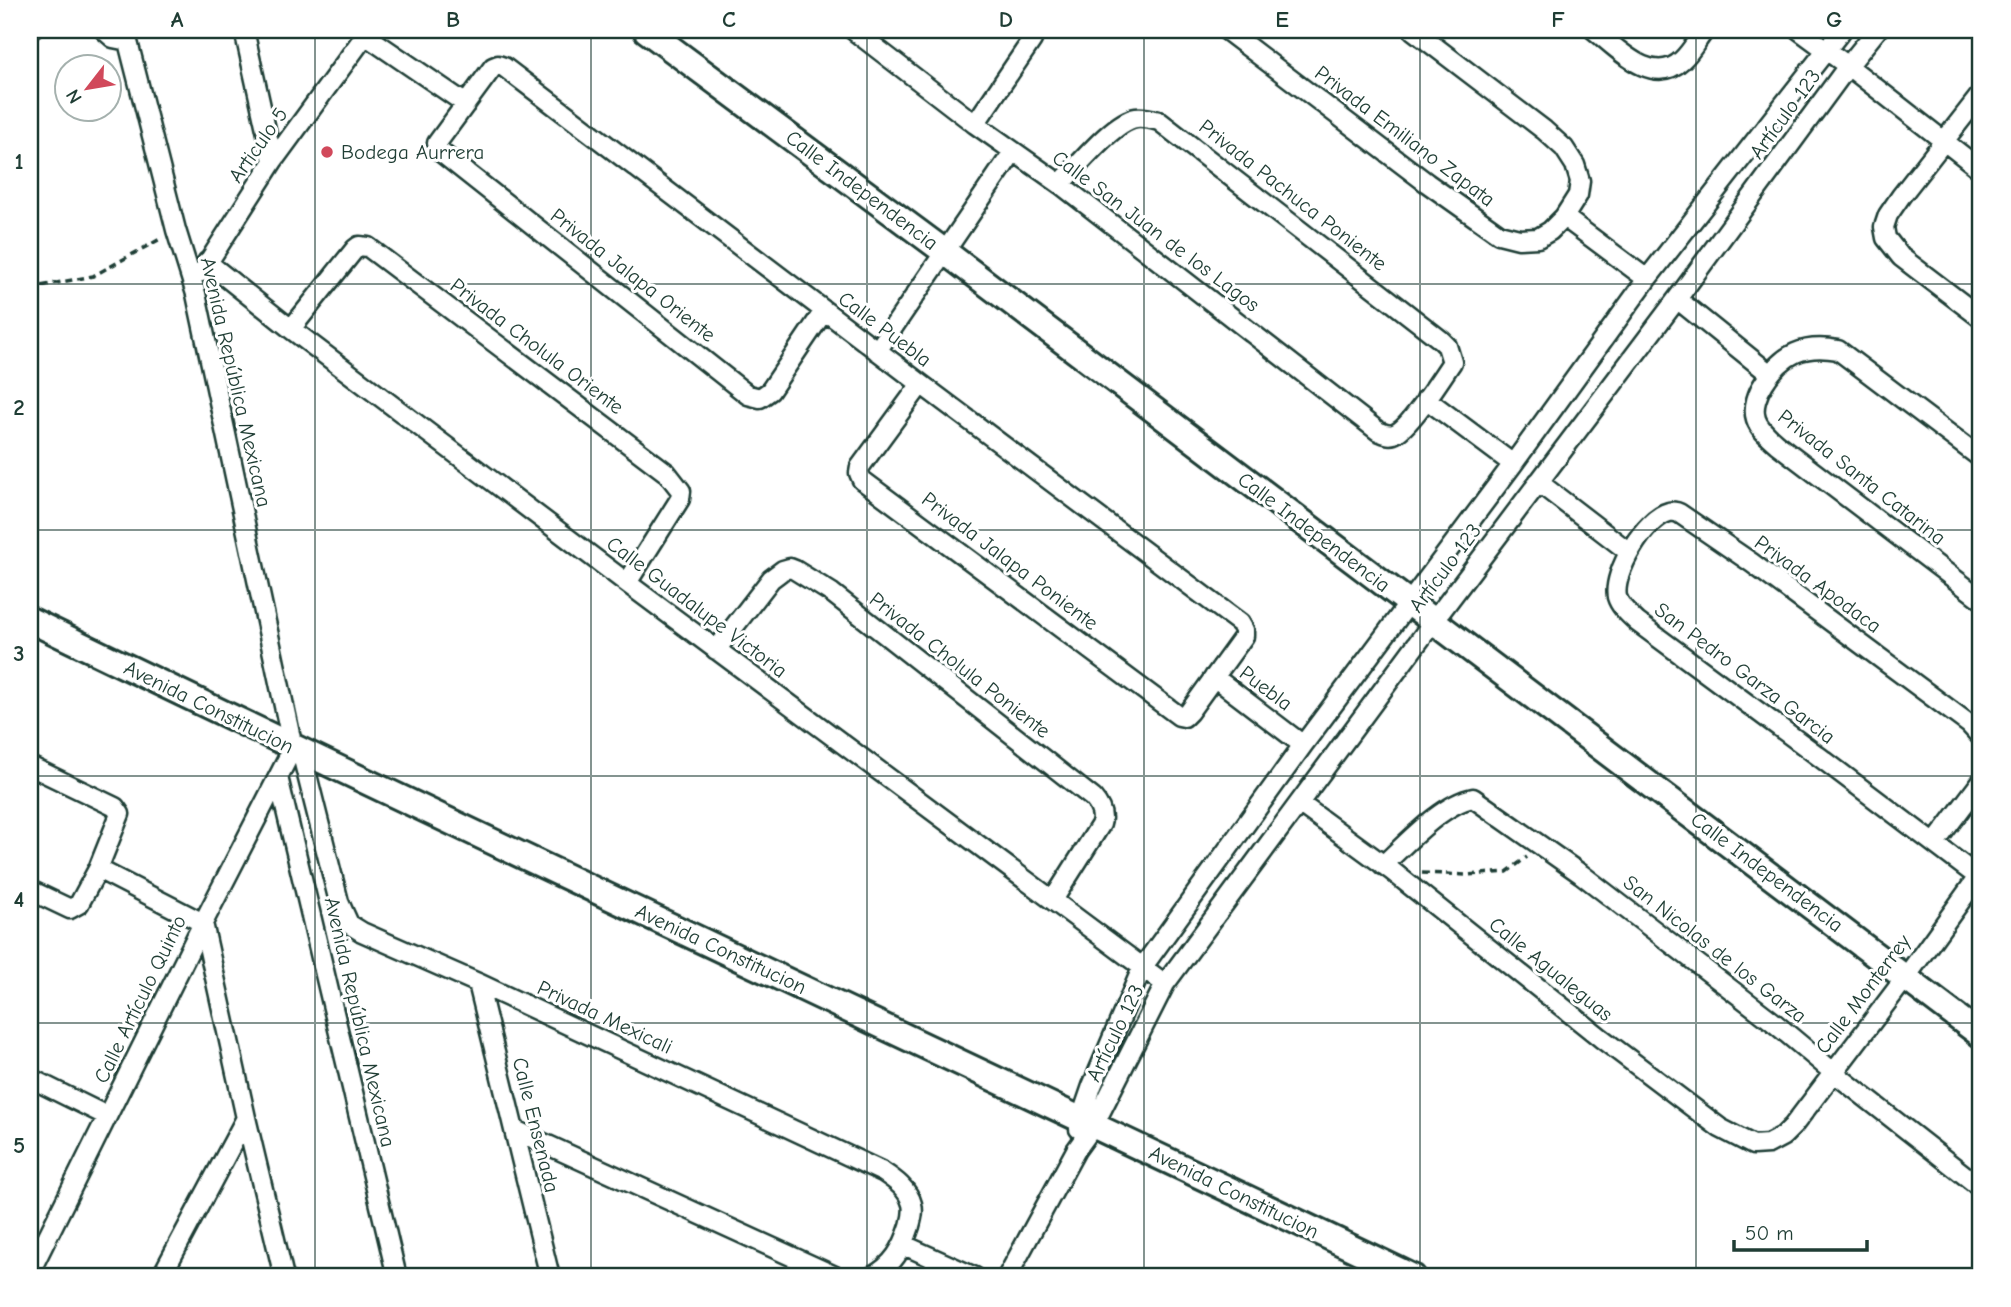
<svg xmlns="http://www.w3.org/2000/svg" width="2011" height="1307" font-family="'Comic Neue',sans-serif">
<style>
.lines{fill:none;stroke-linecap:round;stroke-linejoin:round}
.street-casing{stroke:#1f3d34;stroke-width:23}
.secondary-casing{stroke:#1f3d34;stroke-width:30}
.path{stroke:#1f3d34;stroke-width:3.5;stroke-dasharray:7 5;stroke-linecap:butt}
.street{stroke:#fff;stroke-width:18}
.secondary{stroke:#fff;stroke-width:24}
.grid{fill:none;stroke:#1f3d34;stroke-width:2;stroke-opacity:0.55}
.poi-dot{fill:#d1495b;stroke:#fff;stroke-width:2.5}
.labels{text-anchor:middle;stroke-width:6;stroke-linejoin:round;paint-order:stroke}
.street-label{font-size:21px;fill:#1f3d34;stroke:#fff}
.poi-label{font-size:21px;fill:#1f3d34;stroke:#fff;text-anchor:start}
.neatline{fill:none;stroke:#1f3d34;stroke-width:2.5}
.grid-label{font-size:23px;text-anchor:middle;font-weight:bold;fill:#1f3d34}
</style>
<rect width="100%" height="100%" fill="#fff"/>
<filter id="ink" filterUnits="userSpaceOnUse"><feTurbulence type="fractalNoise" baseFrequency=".0143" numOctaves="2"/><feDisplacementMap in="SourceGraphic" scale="14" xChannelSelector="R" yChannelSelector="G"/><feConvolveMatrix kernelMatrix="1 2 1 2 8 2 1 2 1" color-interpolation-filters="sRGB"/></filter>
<g filter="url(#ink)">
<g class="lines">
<g class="street-casing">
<path id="street" d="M 104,30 L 113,38 L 128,41
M 244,30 L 273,161
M 853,30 L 975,124 L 1060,184 L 1378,431 C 1383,433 1388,436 1394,434 C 1408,430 1442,377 1452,362 L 1447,346 L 1441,340 L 1159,121 C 1151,119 1144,117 1136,118 C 1114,121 1077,167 1060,184
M 1226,30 L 1427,183 L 1499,234 L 1519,239 L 1538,238 L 1550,231 L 1564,217 L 1578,195 L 1580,181 L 1575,165 L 1564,148 L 1544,130 L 1413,30
M 1594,30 C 1617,48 1653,88 1682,60 C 1691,52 1697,40 1705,30
M 1799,30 L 1848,66 L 1981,170
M 30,31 L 31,30
M 365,35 L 466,104
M 1981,94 L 1901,196 L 1888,215 L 1884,227 L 1886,238 L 1901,257 L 1981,318
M 975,124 L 1032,40 L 1033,30
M 1564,217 L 1647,279
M 207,262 L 291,329 L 627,583 L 1165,984
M 202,272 L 273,161 L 369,30
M 1677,299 L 1770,374
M 824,311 L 770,391 L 760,398 L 748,395 L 438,150 L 437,143 L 493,67 L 498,65 L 504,67 L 921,384 L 1240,623 L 1244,630 L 1244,636 L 1189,712 L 1184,717 L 1179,716 L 862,480 L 859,473 L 860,467 L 921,384
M 291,329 L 355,249 L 359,246 L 368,247 L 667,473 L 681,491 L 680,499 L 627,583
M 877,351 L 1013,152
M 1426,399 L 1513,464
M 1981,458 L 1838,350 C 1804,344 1783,353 1764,383 C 1758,392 1752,407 1756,419 C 1759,429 1769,437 1777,444 L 1981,599
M 1538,482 L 1629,552
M 716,650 L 771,579 L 783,570 L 790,568 L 795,570 L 832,593 L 1093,798 C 1100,806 1104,814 1101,824 L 1053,900
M 1214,677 L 1303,745
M 1981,737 L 1969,724 L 1752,563 L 1679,513 C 1677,512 1671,511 1669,512 C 1645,518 1612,573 1617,597 C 1620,607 1630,615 1637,622 L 1821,758 L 1981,879
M 301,751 L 339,902 L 349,924 L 362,932 L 478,983 L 883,1172 C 895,1180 908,1189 912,1204 C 914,1212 912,1218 910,1226 C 903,1248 893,1266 871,1277
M 30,766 L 115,807 L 120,814 L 98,869 L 79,904 L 70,909 L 30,890
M 278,777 L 397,1277
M 1299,803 L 1392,871 L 1601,1038 L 1720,1128 L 1753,1145 L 1768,1144 L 1783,1136 L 1793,1126 L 1906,977 L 1978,877
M 1935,843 L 1981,782
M 1383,865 C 1407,843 1442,804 1473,798 L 1581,874 L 1772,1021 L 1833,1072 L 1981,1188
M 98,869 L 203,923 L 246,1118 L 284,1277
M 478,983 L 550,1277
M 30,1078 L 107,1116
M 1079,1129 L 1081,1118 L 1092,1086 L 1142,968 L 1303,745 L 1513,464 L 1647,279 L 1842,30
M 515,1130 L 837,1277
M 904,1245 L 975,1277
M 30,1272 L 203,923 L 293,748 L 196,294 L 176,230 L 125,30
M 161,1277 L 246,1118
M 1007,1277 L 1076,1150 L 1094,1125 L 1165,984 L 1433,622 L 1677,299 L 1848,66 L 1877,30"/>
</g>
<g class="secondary-casing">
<path id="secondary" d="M 646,30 L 945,252 L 1981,1035
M 30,620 C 489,843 952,1057 1413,1277"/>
</g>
<path class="path" d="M 30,288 L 93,276 L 162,238
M 1422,873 L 1467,875 L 1507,872 L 1527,857"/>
<use href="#street" class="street"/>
<use href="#secondary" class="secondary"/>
</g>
</g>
<path class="grid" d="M 315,30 L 315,1277M 591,30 L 591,1277M 867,30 L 867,1277M 1144,30 L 1144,1277M 1420,30 L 1420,1277M 1696,30 L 1696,1277M 30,284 L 1981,284M 30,530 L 1981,530M 30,776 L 1981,776M 30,1023 L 1981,1023"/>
<circle class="poi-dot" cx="327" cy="152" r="7"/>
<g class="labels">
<g class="street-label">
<text transform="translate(1785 114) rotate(-54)" y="7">Artículo 123</text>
<text transform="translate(1405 136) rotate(37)" y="7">Privada Emiliano Zapata</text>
<text transform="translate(258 145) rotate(-55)" y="7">Articulo 5</text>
<text transform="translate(862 190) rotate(37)" y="7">Calle Independencia</text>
<text transform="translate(1293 195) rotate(38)" y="7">Privada Pachuca Poniente</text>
<text transform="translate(1156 231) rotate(37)" y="7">Calle San Juan de los Lagos</text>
<text transform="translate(633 275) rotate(38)" y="7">Privada Jalapa Oriente</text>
<text transform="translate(885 329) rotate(37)" y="7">Calle Puebla</text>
<text transform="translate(537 346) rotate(37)" y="7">Privada Cholula Oriente</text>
<text transform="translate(236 382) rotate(77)" y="7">Avenida República Mexicana</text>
<text transform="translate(1862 477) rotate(38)" y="7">Privada Santa Catarina</text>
<text transform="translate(1314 532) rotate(37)" y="7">Calle Independencia</text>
<text transform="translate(1010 561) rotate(37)" y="7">Privada Jalapa Poniente</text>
<text transform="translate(1445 568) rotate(-53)" y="7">Artículo 123</text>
<text transform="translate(1818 584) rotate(36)" y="7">Privada Apodaca</text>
<text transform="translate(697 607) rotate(37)" y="7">Calle Guadalupe Victoria</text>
<text transform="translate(960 665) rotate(38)" y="7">Privada Cholula Poniente</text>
<text transform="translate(1745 673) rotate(37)" y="7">San Pedro Garza Garcia</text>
<text transform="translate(1266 688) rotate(37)" y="7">Puebla</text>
<text transform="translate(209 707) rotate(26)" y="7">Avenida Constitucion</text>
<text transform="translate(1767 872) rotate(37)" y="7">Calle Independencia</text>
<text transform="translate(721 949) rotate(25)" y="7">Avenida Constitucion</text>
<text transform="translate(1715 949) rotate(38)" y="7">San Nicolas de los Garza</text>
<text transform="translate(1551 969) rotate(39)" y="7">Calle Agualeguas</text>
<text transform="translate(1863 994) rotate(-53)" y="7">Calle Monterrey</text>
<text transform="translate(140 999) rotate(-64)" y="7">Calle Artículo Quinto</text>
<text transform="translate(605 1017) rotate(25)" y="7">Privada Mexicali</text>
<text transform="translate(360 1022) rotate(77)" y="7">Avenida República Mexicana</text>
<text transform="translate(1115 1033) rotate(-64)" y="7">Artículo 123</text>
<text transform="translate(536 1125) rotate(76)" y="7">Calle Ensenada</text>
<text transform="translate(1234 1192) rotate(26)" y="7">Avenida Constitucion</text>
</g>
<g class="poi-label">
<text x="341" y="159">Bodega Aurrera</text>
</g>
</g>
<rect width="2011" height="1307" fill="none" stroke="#fff" stroke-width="77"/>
<g transform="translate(88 88) rotate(239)"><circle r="33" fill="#ffffff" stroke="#a5b1ae" stroke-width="2"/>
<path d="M0-5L12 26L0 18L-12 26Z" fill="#d1495b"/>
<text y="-10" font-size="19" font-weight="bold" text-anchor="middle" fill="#1f3d34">N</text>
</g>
<path d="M1734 1240v10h133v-10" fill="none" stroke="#1f3d34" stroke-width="3.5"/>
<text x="1745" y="1240" font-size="21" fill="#1f3d34" stroke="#ffffff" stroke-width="5" paint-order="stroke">50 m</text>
<rect x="38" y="38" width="1934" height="1230" class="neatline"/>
<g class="grid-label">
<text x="177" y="27">A</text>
<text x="453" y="27">B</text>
<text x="729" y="27">C</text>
<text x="1006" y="27">D</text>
<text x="1282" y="27">E</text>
<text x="1558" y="27">F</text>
<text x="1834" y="27">G</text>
<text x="19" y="169">1</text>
<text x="19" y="415">2</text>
<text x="19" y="661">3</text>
<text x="19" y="907">4</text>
<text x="19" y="1153">5</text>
</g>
</svg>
